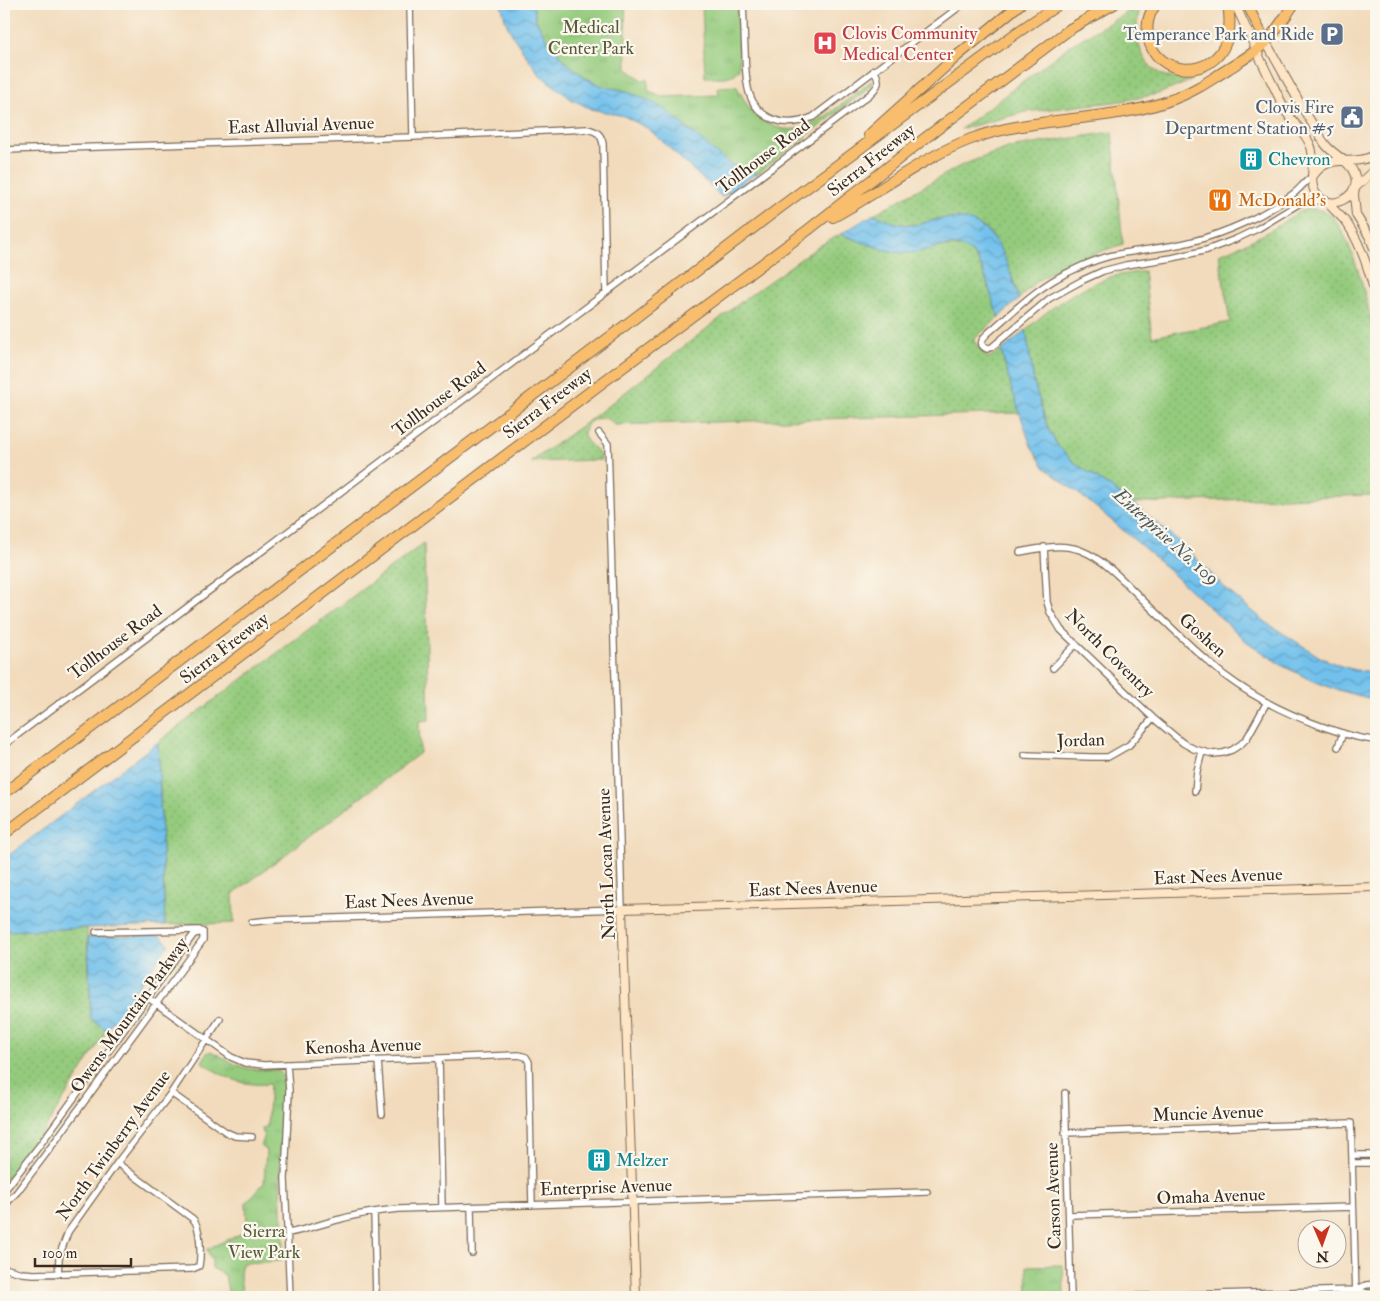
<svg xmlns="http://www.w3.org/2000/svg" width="1380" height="1301" font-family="'IM FELL Double Pica',serif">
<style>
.grass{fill:url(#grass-dots);stroke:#687a4e}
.park{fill:url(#park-tufts);stroke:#687a4e}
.water{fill:url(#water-waves);stroke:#567685}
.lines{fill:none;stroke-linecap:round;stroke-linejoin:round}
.street-casing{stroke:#7b6855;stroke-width:8}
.secondary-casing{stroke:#7b6855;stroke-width:10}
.primary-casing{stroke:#7b6855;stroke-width:11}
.highway-casing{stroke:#7b6855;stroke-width:12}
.street{stroke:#fff;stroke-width:5.5}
.secondary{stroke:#fde5c5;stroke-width:8}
.primary{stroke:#f9be6d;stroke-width:9}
.highway{stroke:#f9be6d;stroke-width:10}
.labels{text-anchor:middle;stroke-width:4.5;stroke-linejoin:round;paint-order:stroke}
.park-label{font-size:18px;fill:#565a3a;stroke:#fbf7ec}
.health-label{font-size:18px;fill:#be3a42;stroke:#fbf7ec;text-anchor:start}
.service-label{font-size:18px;fill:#4e5e75;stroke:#fbf7ec;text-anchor:end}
.street-label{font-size:18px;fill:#3b2a1e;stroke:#fbf7ec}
.culture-label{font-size:18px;fill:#0d838f;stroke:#fbf7ec;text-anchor:start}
.food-label{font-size:18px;fill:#c56008;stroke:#fbf7ec;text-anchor:start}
.water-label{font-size:19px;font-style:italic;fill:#4c575c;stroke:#fbf7ec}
</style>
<defs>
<pattern id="grass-dots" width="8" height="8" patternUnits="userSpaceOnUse" patternTransform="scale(1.25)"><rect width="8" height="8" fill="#94cb7d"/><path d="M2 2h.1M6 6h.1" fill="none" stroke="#80ae6c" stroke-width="1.8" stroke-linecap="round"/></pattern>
<pattern id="park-tufts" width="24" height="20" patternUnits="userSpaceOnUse" patternTransform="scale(1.25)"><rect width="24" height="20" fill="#94cb7d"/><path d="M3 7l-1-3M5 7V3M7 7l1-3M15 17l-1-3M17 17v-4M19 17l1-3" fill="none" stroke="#80ae6c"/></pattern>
<pattern id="water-waves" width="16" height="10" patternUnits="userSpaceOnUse" patternTransform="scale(1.25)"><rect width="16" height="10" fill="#72c1ec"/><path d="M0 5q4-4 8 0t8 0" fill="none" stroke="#5f9dbf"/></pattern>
</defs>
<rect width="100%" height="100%" fill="#fbf7ec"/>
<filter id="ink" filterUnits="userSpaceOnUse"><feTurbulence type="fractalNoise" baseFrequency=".02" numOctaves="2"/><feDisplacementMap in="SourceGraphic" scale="10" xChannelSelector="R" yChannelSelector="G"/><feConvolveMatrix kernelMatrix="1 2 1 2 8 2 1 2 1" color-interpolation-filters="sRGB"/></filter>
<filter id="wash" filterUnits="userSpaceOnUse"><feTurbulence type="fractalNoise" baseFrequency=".0096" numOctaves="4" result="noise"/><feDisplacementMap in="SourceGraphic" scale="20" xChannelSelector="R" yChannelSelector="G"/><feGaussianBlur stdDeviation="1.12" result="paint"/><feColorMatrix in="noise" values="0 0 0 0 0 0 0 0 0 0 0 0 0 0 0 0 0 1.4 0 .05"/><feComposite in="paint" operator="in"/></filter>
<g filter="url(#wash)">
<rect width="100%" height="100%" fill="#f2dbbc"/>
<path class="grass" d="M 1140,5 C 1139,13 1137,21 1137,28 C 1137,51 1148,73 1172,78 C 1178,80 1185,80 1191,81 L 1158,94 L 1122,101 L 1025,112 L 961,129 L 1069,46 Z
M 1112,132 L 1123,244 L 1067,263 L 1037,281 L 1019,299 C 1013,281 999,235 983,227 C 979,224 973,224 968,222 C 959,220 951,218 941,219 C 932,220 924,224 915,225 C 900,227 887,220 874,214 L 962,165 L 1008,148 Z
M 1307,209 C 1315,208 1325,210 1332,216 C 1352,238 1369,304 1373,334 C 1376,354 1375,376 1374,396 C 1374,429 1374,462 1373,495 L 1133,503 L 1075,463 L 1058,446 L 1048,429 L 1034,383 L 1026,330 C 1052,306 1080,286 1114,276 C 1124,274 1134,273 1144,271 L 1152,337 L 1230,322 L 1219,254 C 1238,247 1256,239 1273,229 C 1284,222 1294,213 1307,209 Z
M 841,234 L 889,251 L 952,246 L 962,247 L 968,250 L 974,255 L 982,269 L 999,317 L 973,340 L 988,358 L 1001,351 L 1020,413 L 615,425 C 611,421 608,418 602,418 C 597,418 591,420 588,424 C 574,441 600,446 601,460 L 531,462 L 591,419 L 746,298 L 819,246 Z
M 424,543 L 429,720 L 419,721 L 420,753 L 233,894 L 234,923 L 165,925 L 158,742 Z
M 87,928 L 91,1019 L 107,1030 L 43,1132 L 4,1181 L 4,931 Z"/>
<path class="park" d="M 533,4 L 625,4 L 627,69 L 643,80 L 648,79 L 648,90 L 661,97 L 719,95 L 718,87 L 736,86 C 744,97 747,109 758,118 C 769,127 787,132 802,128 C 820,124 855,93 872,81 L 869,87 L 864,92 L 757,174 L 731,165 L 627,91 L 602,86 L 586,78 L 565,61 L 547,39 L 536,20 Z
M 702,4 L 737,4 L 739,68 C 733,80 716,77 705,77 Z
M 211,1051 L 235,1064 L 249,1069 L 278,1070 L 283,1075 L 284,1095 L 280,1169 L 281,1212 L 283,1217 L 284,1248 L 281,1253 L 281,1261 L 243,1263 C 237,1272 242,1287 243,1297 L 229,1297 L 225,1275 L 212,1268 L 212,1261 L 207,1249 L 247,1231 L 246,1203 L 264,1183 L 266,1150 L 261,1146 L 264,1138 L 262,1129 L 267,1126 L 270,1084 C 265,1084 259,1085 254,1084 C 235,1083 217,1073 202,1062 L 207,1053 Z
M 1063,1265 L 1064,1297 L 1028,1297 L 1027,1266 Z"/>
<path class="water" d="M 501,4 L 533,4 L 536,20 L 547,39 L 565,61 L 586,78 L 602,86 L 627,91 L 650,101 L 667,111 L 717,154 L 731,165 L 757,174 C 744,180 734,190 722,197 L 649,129 L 624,116 L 591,109 L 571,99 L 540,75 L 514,38 L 506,22 Z
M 874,214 C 887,220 899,226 914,225 C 923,224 931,220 940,219 C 995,212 1005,256 1019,299 L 999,317 C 989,298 988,271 973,254 C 957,237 930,251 911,253 C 887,254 863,242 841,234 Z
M 1026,330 L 1034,383 L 1048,429 L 1058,446 L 1075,463 L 1133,503 L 1184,546 L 1228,591 L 1267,623 L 1320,657 L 1338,665 L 1355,670 L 1376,672 L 1376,700 L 1334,689 L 1311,680 L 1283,666 L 1246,641 L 1150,553 L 1092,504 L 1044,467 L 1031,446 L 1012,390 L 1001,351 Z
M 158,742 L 165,925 L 4,931 L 4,859 Z
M 159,935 L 169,944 L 107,1030 L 91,1019 L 88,937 Z"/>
</g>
<g filter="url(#ink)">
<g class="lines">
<g class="street-casing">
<path id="street" d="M 410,4 L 413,137
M 743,4 C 744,19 744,35 745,51 C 746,78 744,109 775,120 C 788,125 801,122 813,117 L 963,4
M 4,150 L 413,137 L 587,129 C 597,131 601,134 603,144 L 606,292
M 1313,176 C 1305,181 1300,189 1293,194 C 1264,216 1226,233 1190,242 C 1167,248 1143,249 1119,254 C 1102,257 1085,264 1069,272 C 1038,286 1013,312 987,334 C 982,339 978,345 987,349 L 992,347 L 1050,298 L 1083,280 L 1103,271 L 1126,265 L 1172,258 L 1207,250 L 1236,239 L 1259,228 L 1300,203 L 1313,201 L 1324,201
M 1044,547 L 1047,602 L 1050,612 L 1061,630 L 1153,718 L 1183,743 L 1194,749 L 1213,754 L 1223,753 L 1232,750 L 1241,744 L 1247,738 L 1267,702
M 1020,552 C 1041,548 1060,543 1080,550 C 1107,560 1130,588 1151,608 C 1174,630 1198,654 1224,675 C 1253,697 1287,714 1321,726 C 1339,732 1357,739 1376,740
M 1053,668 L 1076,644
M 4,745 L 869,95 C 879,86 881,82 874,70
M 1338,747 L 1343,733
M 1025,755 L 1091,757 L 1108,757 L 1129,745 L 1153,718
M 1195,791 L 1197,771 L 1202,752
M 252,922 L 271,920 L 622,909 L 608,444 L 599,433
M 96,932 L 199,930 L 201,931
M 147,997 L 231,1057 L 245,1063 L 264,1065 L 519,1055 L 526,1057 L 529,1062 L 532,1205
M 439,1058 L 442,1207
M 378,1061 L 382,1114
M 287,1064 L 289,1091 L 285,1179 L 290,1297
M 171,1093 L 226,1132 L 235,1136 L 252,1137
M 1065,1093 L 1071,1297
M 1065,1133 L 1351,1123 L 1356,1297
M 1352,1155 L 1376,1155
M 1353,1163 L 1376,1163
M 4,1191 L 39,1146 L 194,934 L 203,932
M 4,1206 L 17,1192 L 45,1155 L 203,940 L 203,932
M 471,1207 L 472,1253
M 374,1212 L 376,1297
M 1069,1215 L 1353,1207
M 288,1233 C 306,1230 323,1223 341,1219 C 360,1213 379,1211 399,1209 L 927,1192
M 4,1268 L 22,1273 L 34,1274 L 192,1269 L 199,1266 C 201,1255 201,1227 193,1219 L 117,1163
M 58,1274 L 59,1259 L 61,1251 L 68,1232 L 117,1163 L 171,1093 L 220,1019
M 1355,1290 L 1366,1285 L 1376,1284
M 1113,1297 L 1355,1290 L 1367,1293 L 1376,1293"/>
</g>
<g class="secondary-casing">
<path id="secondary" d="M 1235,4 C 1247,30 1259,57 1272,83 C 1277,93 1282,104 1287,113 C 1295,125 1307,134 1311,147 C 1317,164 1304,190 1323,200 C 1340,209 1362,191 1354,173 C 1349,160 1333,155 1325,144 C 1303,111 1285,76 1266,42
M 1376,168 L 1355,188 L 1354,194 L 1356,215 L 1369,236 L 1376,253
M 1313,176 C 1330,150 1353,169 1376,154
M 1327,202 C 1333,210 1342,216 1348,225 C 1362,246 1370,273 1376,298
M 636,1297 L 622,909 L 1376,887"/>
</g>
<g class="primary-casing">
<path id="primary" d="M 1247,4 L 1266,42"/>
</g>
<g class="highway-casing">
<path id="highway" d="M 1156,4 C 1149,13 1146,25 1148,37 C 1156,77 1212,80 1226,42 C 1231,30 1230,17 1228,4
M 869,135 L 957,56 L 1020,4
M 833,217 C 880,192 921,158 971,139 C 1020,121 1073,121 1124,112 C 1149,108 1176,100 1199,87 C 1208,82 1218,75 1228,69 C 1239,62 1251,55 1262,46 C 1275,34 1284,18 1294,4
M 4,793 L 581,359 L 778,209 L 1015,34 L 1059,4
M 4,834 L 599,385 L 808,230 L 920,142 L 1070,29 L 1114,4"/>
</g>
<use href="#street" class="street"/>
<use href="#secondary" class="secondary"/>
<use href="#primary" class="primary"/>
<use href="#highway" class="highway"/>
</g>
</g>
<defs>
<g id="parking-square" transform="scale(1.25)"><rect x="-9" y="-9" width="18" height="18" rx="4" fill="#5c6f8a" stroke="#fbf7ec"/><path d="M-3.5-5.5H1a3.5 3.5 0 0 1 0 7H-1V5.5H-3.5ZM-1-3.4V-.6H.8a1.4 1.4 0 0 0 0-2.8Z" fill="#fff"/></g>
<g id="hospital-square" transform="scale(1.25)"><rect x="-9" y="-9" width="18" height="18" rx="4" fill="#e0444e" stroke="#fbf7ec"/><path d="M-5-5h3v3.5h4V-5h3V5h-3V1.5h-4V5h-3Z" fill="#fff"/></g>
<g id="civic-square" transform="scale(1.25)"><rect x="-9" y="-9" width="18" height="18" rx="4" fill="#5c6f8a" stroke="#fbf7ec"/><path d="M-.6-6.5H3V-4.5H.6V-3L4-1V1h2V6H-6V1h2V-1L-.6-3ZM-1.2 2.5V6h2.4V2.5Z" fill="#fff"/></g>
<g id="building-square" transform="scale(1.25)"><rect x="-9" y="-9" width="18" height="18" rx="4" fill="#0f9aa8" stroke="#fbf7ec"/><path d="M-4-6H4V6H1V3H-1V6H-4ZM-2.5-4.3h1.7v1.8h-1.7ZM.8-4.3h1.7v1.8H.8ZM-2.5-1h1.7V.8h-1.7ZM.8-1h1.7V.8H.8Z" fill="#fff"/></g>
<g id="restaurant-square" transform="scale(1.25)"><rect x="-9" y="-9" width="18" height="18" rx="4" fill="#e8710a" stroke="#fbf7ec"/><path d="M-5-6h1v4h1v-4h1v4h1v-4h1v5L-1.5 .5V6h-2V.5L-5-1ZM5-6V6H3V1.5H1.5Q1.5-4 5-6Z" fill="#fff"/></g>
</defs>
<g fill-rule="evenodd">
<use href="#parking-square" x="1332" y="34"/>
<use href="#hospital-square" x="825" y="43"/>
<use href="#civic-square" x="1352" y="117"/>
<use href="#building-square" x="1251" y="159"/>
<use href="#restaurant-square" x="1220" y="200"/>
<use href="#building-square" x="599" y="1160"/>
</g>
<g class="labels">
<g class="park-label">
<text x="591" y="33">Medical<tspan x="591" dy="21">Center Park</tspan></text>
<text x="264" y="1237">Sierra<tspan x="264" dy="21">View Park</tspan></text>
</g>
<g class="health-label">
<text x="842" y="39">Clovis Community<tspan x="842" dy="21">Medical Center</tspan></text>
</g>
<g class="service-label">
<text x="1314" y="40">Temperance Park and Ride</text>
<text x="1334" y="113">Clovis Fire<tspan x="1334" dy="21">Department Station #5</tspan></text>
</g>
<g class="street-label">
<text transform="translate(301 125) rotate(-2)" y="6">East Alluvial Avenue</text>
<text transform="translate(763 156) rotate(-37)" y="6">Tollhouse Road</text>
<text transform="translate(871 160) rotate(-38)" y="6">Sierra Freeway</text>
<text transform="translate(439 399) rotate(-37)" y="6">Tollhouse Road</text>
<text transform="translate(547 403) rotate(-37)" y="6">Sierra Freeway</text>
<text transform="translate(1203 635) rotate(42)" y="6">Goshen</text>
<text transform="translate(115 642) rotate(-37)" y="6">Tollhouse Road</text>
<text transform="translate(224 648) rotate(-37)" y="6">Sierra Freeway</text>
<text transform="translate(1110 653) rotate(45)" y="6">North Coventry</text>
<text transform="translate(1081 740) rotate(-2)" y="6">Jordan</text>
<text transform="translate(606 864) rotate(-92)" y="6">North Locan Avenue</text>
<text transform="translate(1218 876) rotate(-2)" y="6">East Nees Avenue</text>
<text transform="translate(813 888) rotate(-2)" y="6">East Nees Avenue</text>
<text transform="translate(409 900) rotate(-2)" y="6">East Nees Avenue</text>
<text transform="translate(129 1015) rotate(-54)" y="6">Owens Mountain Parkway</text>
<text transform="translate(363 1046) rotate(-2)" y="6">Kenosha Avenue</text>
<text transform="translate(1208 1113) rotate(-2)" y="6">Muncie Avenue</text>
<text transform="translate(113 1145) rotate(-54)" y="6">North Twinberry Avenue</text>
<text transform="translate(606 1187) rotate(-2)" y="6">Enterprise Avenue</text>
<text transform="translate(1053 1196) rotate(-92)" y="6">Carson Avenue</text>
<text transform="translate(1211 1196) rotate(-2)" y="6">Omaha Avenue</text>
</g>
<g class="culture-label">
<text x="1268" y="165">Chevron</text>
<text x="616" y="1166">Melzer</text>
</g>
<g class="food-label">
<text x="1238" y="206">McDonald's</text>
</g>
<g class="water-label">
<text transform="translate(1167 536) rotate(42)" y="7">Enterprise No. 109</text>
</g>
</g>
<rect width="1380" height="1301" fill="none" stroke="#fbf7ec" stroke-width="20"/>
<g transform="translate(1322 1244) rotate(178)"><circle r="24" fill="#fbf7ec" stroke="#aea59a"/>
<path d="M0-4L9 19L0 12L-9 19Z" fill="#c8321e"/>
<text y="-8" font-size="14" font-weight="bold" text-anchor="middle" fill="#3b2a1e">N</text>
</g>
<path d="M35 1258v8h96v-8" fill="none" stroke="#3b2a1e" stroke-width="2.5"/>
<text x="42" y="1258" font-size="15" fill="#3b2a1e" stroke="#fbf7ec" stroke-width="4" paint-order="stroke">100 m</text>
</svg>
